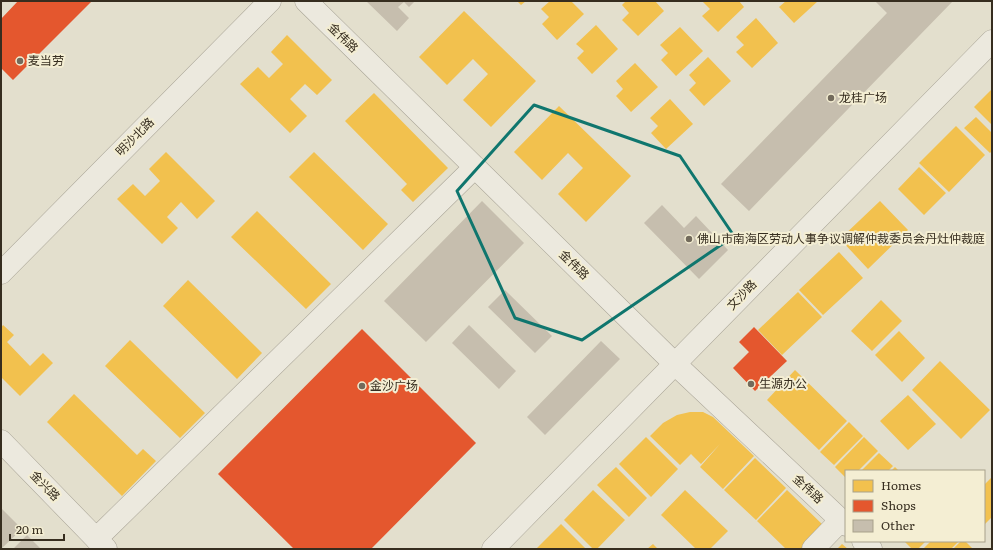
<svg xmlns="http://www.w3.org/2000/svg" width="993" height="550" font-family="Literata,'Noto Sans SC',serif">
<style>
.homes{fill:#f2c14e}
.shops{fill:#e4572e}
.building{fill:#c6beae}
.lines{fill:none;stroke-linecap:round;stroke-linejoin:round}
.minor-casing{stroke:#a8a396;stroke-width:23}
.minor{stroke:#ece9de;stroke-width:22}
.marked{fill:none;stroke:#0f766e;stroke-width:3;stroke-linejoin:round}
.poi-dot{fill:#736b5c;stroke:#f4eed3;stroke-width:1.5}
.labels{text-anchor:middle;stroke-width:4;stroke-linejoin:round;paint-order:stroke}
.street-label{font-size:12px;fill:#362d1f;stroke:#f4eed3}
.poi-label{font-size:12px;fill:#362d1f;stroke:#f4eed3;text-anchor:start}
</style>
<rect width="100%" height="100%" fill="#e3dfcd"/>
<path class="homes" d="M 517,1 L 526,1 L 521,5 Z
M 550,1 L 571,1 L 584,14 L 557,40 L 542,24 L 549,17 L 541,9 Z
M 626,1 L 655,1 L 664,11 L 638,36 L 622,20 L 629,13 L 622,5 Z
M 702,1 L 739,1 L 744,7 L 718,32 L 702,16 L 710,9 Z
M 786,1 L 818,1 L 794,23 L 779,7 Z
M 464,11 L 536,81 L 491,127 L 463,100 L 488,74 L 473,59 L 447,85 L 419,57 Z
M 756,18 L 778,43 L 752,68 L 736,52 L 744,45 L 736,37 Z
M 596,25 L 618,49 L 592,74 L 577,58 L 584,51 L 576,44 Z
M 680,27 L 703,51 L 676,76 L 661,60 L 668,53 L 660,45 Z
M 287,35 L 332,80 L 317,95 L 305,84 L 290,99 L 307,116 L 290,133 L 240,84 L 258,67 L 269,78 L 283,64 L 271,52 Z
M 708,57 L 731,81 L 704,106 L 689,90 L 696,83 L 689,75 Z
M 635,63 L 658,87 L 631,112 L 616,96 L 623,89 L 616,81 Z
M 992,89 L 992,125 L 974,107 Z
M 374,93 L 448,168 L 413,202 L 401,190 L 407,184 L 345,121 Z
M 670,99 L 693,124 L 666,149 L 651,133 L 658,126 L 650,118 Z
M 559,106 L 631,176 L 586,222 L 558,194 L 583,168 L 568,153 L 542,180 L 514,152 Z
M 976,117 L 992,133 L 992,151 L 990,153 L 964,128 Z
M 956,126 L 985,155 L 949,192 L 919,163 Z
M 166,152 L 215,201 L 197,219 L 181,202 L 167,217 L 178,228 L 162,244 L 117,199 L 133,184 L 145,196 L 160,181 L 149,169 Z
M 314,152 L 388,224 L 363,250 L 289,177 Z
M 919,167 L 946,193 L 924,215 L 898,189 Z
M 880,201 L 908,230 L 868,269 L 840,239 Z
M 257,211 L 331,284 L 306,309 L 231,237 Z
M 839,252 L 863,278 L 823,315 L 799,290 Z
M 188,280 L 262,353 L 237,379 L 163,306 Z
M 798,292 L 822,317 L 782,355 L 758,330 Z
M 881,300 L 902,321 L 872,351 L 851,331 Z
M 3,325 L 14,335 L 7,342 L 30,366 L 43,353 L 53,363 L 20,396 L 1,377 L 1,328 Z
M 899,331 L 925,358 L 902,382 L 875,355 Z
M 130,340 L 205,413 L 180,438 L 105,366 Z
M 940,361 L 990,410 L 961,439 L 912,390 Z
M 795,370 L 847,421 L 819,450 L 767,400 Z
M 74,394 L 137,455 L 143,449 L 156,461 L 122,496 L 47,422 Z
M 908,395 L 936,424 L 908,450 L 880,421 Z
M 690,412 L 703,412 L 713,417 L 754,456 L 723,489 L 700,467 L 720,444 L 701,464 L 691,454 L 680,465 L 650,436 L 663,423 L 677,415 Z
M 849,422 L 863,436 L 834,465 L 820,452 Z
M 646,437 L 678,469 L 651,497 L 619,464 Z
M 864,437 L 878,451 L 858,471 L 846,471 L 846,478 L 835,467 Z
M 879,453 L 893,466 L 888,471 L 861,471 Z
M 755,458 L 786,488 L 756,520 L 724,490 Z
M 616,467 L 647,498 L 629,517 L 597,485 Z
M 895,467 L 899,471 L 891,471 Z
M 992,477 L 992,517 L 984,525 L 984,485 Z
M 593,490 L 625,520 L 597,549 L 593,549 L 564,520 Z
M 685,490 L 728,531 L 710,549 L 696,549 L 661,515 Z
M 787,490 L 825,527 L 804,549 L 786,549 L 757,521 Z
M 561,524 L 586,549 L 536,549 Z
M 904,541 L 926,541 L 918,549 L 912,549 Z
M 931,541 L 959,541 L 951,549 L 923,549 Z
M 961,541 L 965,541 L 973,549 L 953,549 Z
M 653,544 L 658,549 L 647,549 Z
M 842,544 L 848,549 L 837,549 Z"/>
<path class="shops" d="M 18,1 L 92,1 L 13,80 L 1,68 L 1,19 Z
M 754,327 L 787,361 L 755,391 L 733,368 L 749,352 L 739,342 Z
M 362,329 L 476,443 L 371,549 L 294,549 L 218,474 Z"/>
<path class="building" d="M 366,1 L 415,1 L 409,7 L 404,2 L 398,7 L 409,18 L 397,31 Z
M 875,1 L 953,1 L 749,211 L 721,184 L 887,13 Z
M 482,201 L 524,243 L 426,342 L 384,301 Z
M 662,205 L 684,228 L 696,216 L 728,250 L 699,279 L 644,223 Z
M 505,290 L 552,336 L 535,353 L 488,307 Z
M 469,325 L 516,371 L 499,389 L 452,343 Z
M 601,341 L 620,359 L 545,435 L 527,417 Z
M 1,508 L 22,529 L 1,549 Z
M 27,535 L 41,549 L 13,549 Z"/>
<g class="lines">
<g class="minor-casing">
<path id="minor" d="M 306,1 L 675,364 L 846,525
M 1,273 L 270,1
M 1,441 L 106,549
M 96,539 L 475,167
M 863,541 L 871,549
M 493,549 L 992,41
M 813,549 L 841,520"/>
</g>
<use href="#minor" class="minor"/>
</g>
<path class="marked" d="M 534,105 L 680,156 L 734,236 L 582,340 L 515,318 L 457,191 Z"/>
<g class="poi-dot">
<circle cx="20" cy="61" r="4"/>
<circle cx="831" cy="98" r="4"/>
<circle cx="689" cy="239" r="4"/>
<circle cx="751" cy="384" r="4"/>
<circle cx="362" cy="386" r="4"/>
</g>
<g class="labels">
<g class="street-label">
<text transform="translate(343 38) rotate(44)" y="4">金伟路</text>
<text transform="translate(135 137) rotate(-45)" y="4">明沙北路</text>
<text transform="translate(574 265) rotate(44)" y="4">金伟路</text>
<text transform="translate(742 295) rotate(-46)" y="4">文沙路</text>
<text transform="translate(45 486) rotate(46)" y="4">金兴路</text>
<text transform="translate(808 489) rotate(43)" y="4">金伟路</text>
</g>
<g class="poi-label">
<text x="28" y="65">麦当劳</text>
<text x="839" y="102">龙桂广场</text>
<text x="697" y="243">佛山市南海区劳动人事争议调解仲裁委员会丹灶仲裁庭</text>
<text x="759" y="388">生源办公</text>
<text x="370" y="390">金沙广场</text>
</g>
</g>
<rect width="993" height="550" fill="none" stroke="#362d1f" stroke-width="4"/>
<rect x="845" y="470" width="140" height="72" fill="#f4eed3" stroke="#a8a18b"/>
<rect x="853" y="480" width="20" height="12" fill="#f2c14e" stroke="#a8a18b"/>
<text x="881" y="490" font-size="12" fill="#362d1f">Homes</text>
<rect x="853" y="500" width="20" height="12" fill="#e4572e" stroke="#a8a18b"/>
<text x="881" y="510" font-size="12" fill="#362d1f">Shops</text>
<rect x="853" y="520" width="20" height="12" fill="#c6beae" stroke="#a8a18b"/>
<text x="881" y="530" font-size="12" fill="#362d1f">Other</text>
<path d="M10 534v6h54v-6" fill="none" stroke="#362d1f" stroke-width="2"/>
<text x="16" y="534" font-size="12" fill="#362d1f" stroke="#f4eed3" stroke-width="3" paint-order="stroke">20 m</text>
</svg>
